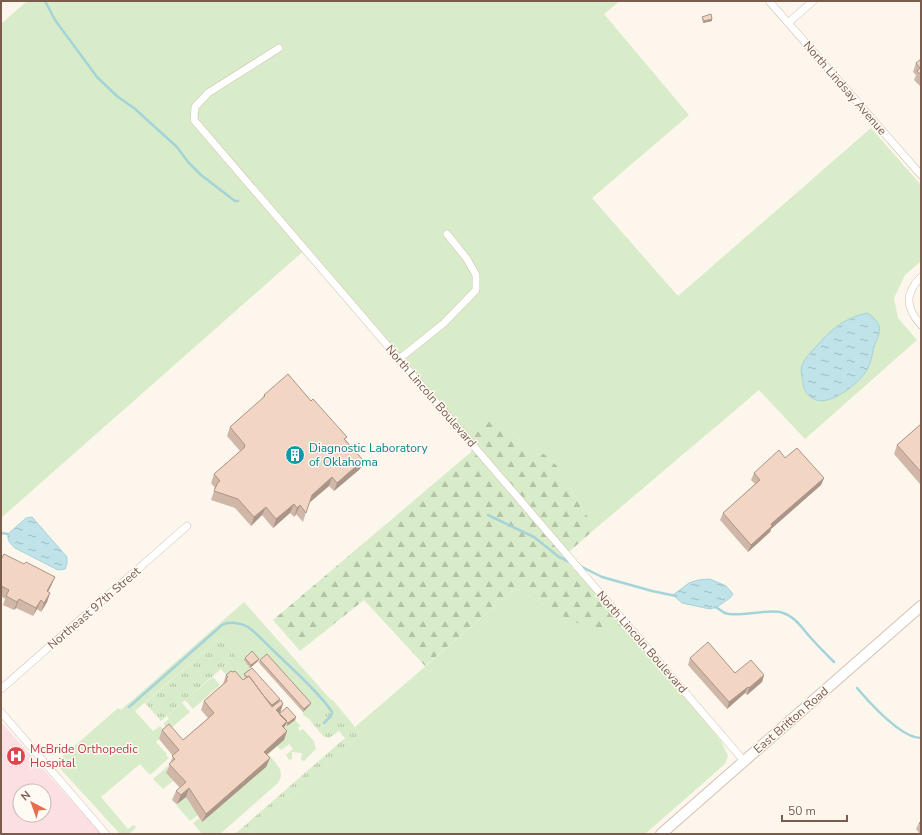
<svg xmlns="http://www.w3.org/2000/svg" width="922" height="835" font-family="'Nunito Sans',sans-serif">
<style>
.medical{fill:#fbdfe3;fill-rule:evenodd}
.grass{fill:#d8ecc9}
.forest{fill:url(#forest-firs)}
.park{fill:url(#park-tufts)}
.water{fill:url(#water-ripples);stroke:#a5d3da}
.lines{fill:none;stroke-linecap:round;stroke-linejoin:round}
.stream{stroke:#a5d3da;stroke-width:2.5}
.minor-casing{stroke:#d1beb0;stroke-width:8}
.secondary-casing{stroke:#d6c0b0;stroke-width:12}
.minor{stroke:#fff;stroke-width:7}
.secondary{stroke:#fff;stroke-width:10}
.wall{fill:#d1b7a8}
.shaded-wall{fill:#aa9588}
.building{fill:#f3d5c3;stroke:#aa9588}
.labels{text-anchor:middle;stroke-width:3;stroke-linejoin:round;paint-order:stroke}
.street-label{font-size:12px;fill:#7a5c4d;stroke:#fffaf3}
.culture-label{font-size:12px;fill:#0d838f;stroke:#fffaf3;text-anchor:start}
.health-label{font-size:12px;fill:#be3a42;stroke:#fffaf3;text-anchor:start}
</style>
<defs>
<pattern id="forest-firs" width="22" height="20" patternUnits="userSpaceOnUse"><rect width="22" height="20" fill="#d8ecc9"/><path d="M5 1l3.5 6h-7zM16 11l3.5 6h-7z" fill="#b4c2a5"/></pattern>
<pattern id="park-tufts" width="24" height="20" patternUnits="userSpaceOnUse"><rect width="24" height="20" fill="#d8ecc9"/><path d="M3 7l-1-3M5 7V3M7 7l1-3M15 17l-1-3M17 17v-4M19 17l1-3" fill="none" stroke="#b4c2a5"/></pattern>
<pattern id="water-ripples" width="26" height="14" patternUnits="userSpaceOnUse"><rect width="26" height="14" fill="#bfe3e8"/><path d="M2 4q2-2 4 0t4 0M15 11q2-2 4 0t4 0" fill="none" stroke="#a0bbbe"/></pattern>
</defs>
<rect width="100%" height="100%" fill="#fdf6ec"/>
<path class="medical" d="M 1,722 L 101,834 L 1,834 ZM 20,791 L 44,791 L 44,815 L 20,815 Z"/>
<path class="grass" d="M 27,1 L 620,1 L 604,14 L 689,115 L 592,198 L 678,296 L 871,128 L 921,185 L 921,261 L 905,275 L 894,298 L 898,318 L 917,340 L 805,439 L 759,390 L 595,529 L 557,466 L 544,454 L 530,453 L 505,423 L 474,441 L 308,247 L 1,518 L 1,24 Z
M 516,588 L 571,621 L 624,625 L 721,741 L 728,756 L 725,764 L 645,834 L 247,834 L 352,744 L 360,733 L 355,727 Z
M 244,602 L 331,700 L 309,719 L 303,715 L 303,712 L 310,705 L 267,657 L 259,663 L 258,661 L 250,668 L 271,708 L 229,678 L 221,669 L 236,656 L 220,638 L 135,711 L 153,731 L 160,726 L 166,733 L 156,742 L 167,754 L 166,755 L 169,758 L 150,775 L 140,764 L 101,797 L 128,829 L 133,825 L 136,826 L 135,829 L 129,834 L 120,834 L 55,763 L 118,708 L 121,710 Z
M 213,677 L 220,685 L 193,709 L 185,700 Z
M 182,703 L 190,712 L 169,730 L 163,724 L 169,719 L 167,716 Z
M 277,715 L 287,726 L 295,720 L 301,726 L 298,728 L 300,731 L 303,729 L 314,741 L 316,749 L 304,761 L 301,760 L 302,753 L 292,752 L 292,759 L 289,760 L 286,755 L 293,749 L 289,744 L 281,750 L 277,746 L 284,740 L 279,734 Z
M 268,754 C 276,763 286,771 278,783 L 220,834 L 202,834 L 193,823 L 199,818 L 202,822 Z
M 169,765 L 166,773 L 173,781 L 163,789 L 153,779 Z
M 186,797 L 198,815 L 190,821 L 172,800 L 178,803 Z"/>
<path class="forest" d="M 490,421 L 505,423 L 530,453 L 544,454 L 557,466 L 595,529 L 563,557 L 624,625 L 598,630 L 571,621 L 516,588 L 425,666 L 364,600 L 300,651 L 273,620 L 471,452 L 475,434 Z"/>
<path class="park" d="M 220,638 L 236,656 L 161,721 L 145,703 Z
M 332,699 L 360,733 L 352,744 L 247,834 L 235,834 L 345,738 L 339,731 L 329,738 L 323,736 L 309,719 Z"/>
<path class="water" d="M 867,313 C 872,316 877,320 879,326 C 881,333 876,341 874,347 C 872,355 871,363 867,370 C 859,384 827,409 812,398 C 806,394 804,390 803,383 C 802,377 800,371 802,365 C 805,358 810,353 815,348 C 830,330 844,318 867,313 Z
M 32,517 L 67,557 L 67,564 L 65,569 L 58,570 L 15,548 C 11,544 7,541 8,534 L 26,518 Z
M 710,579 L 726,586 L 733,594 L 730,598 L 717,607 L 710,609 L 682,603 L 673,595 L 689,583 L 698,580 Z"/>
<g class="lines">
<path class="stream" d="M 45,1 L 55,20 L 97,77 L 118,97 L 134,108 L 177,147 L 188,162 L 201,175 L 235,201 L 238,201
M 488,515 L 534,537 L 559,557 L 570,562
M 1,533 L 8,534
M 580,566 L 602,577 L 652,591 L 676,596
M 715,607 C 719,608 722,612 725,613 C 737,618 765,609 780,612 C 795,616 801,627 810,637 C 818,646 826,654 834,662
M 857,688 C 869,702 901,738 921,738
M 129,707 L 222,625 C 229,621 241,623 248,627 C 258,634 267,645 276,653 C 292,669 320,693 332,712 L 331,716 L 324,723"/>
<g class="minor-casing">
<path id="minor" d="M 769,1 L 921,175
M 788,23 L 813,1
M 279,48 L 208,93 L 195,107 L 194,120 L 744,761
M 921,277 C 904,294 906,308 921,325
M 399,359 L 444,323 L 476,290 L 476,275 L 467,259 L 447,234
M 1,689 L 187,526
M 1,712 L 106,834"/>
</g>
<g class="secondary-casing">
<path id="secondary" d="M 661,834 L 921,606"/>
</g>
<use href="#minor" class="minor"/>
<use href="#secondary" class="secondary"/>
</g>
<path class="wall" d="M 702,17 L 712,19 L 712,21 L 703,23 L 702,19 Z
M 921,59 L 921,87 L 914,80 L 916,75 L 913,72 L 916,63 Z
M 264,395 L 346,440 L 363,460 L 360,469 L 334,491 L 329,486 L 309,503 L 303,522 L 296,514 L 294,517 L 290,513 L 273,528 L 262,515 L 251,526 L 235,508 L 211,500 L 215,488 L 211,483 L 214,474 L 240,451 L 227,436 L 230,427 L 262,399 Z
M 921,424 L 921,484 L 920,484 L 894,454 L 897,445 Z
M 785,458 L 824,478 L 821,485 L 771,529 L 770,532 L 748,552 L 720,520 L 723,513 L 755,484 L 751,480 L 754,473 Z
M 1,559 L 24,564 L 55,577 L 51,586 L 48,592 L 50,593 L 47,602 L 41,612 L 37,609 L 33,616 L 16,608 L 14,610 L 3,605 L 5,599 L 1,596 Z
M 245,658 L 259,659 L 258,661 L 250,668 L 244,660 Z
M 690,658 L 735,673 L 764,675 L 762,682 L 747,695 L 745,693 L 727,709 L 688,665 Z
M 260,660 L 310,705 L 303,712 L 259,663 Z
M 233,672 L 243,680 L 246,678 L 244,676 L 244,674 L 280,699 L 279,701 L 283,704 L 280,713 L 279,713 L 296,717 L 295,720 L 287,726 L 286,724 L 284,728 L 287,731 L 284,740 L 267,755 L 270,758 L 266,767 L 202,822 L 186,797 L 177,804 L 172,800 L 176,791 L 180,788 L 166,773 L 173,756 L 159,739 L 162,730 L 183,740 L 208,718 L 201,710 L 204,701 L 223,684 L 226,675 Z
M 921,821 L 921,834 L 920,834 L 916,829 L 919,823 Z"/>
<path class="shaded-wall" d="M 712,19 L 712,21 L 703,23 L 704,21 Z
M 363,460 L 360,469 L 334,491 L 337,483 Z
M 332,477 L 329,486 L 309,503 L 312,495 Z
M 824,478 L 821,485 L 771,529 L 770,532 L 748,552 L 751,545 L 771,524 Z
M 294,504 L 290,513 L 273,528 L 276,519 Z
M 300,505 L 296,514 L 294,517 L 297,508 Z
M 266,507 L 262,515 L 251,526 L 254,517 Z
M 55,577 L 51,586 L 43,600 L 47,591 Z
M 50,593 L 47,602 L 41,612 L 44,603 Z
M 19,599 L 16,608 L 14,610 L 17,602 Z
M 41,600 L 37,609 L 33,616 L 36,608 Z
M 259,659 L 258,661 L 250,668 L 251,665 Z
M 764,675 L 762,682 L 747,695 L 749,688 Z
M 748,687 L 745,693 L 727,709 L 729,702 Z
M 280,699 L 279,702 L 271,708 L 272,705 Z
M 311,703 L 310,705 L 303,712 L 304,709 Z
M 283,704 L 280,713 L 273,719 L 276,710 Z
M 296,717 L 295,720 L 287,726 L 288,723 Z
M 287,721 L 283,730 L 282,726 Z
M 287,731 L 284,740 L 260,760 L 264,752 Z
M 270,758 L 266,767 L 202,822 L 206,814 Z
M 189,788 L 186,797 L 177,804 L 181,795 Z"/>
<path class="building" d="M 711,14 L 712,19 L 704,21 L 702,17 Z
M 921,59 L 921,75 L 917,71 L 920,68 L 916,63 Z
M 288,374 L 311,401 L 313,399 L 347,437 L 344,439 L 363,460 L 337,483 L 332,477 L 312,495 L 306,513 L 300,505 L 297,508 L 294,504 L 276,519 L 266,507 L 254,517 L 238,499 L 214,491 L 218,482 L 220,481 L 214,474 L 245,447 L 244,446 L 245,445 L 230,427 L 265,396 L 264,395 Z
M 921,424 L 921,472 L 897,445 Z
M 797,448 L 824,478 L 771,524 L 772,526 L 751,545 L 723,513 L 760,480 L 754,473 L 779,450 L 785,458 Z
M 4,554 L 24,564 L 26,562 L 55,577 L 47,591 L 50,593 L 44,603 L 41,600 L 36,608 L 19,599 L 17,602 L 6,596 L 9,590 L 1,586 L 1,559 Z
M 708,642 L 735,673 L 751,660 L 764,675 L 749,688 L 748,687 L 729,702 L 690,658 Z
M 252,651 L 259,659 L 251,665 L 245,658 Z
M 267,654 L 311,703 L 304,709 L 260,660 Z
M 252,668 L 280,699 L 272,705 L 263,695 L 249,676 L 247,677 L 244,674 Z
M 231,671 L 233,672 L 235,671 L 243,680 L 249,676 L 272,707 L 281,700 L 283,704 L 276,710 L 287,721 L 282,726 L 287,731 L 264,752 L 270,758 L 206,814 L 189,788 L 181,795 L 176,791 L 186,782 L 169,764 L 175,759 L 172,756 L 179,750 L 162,730 L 169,724 L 183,740 L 203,723 L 214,713 L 204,701 L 227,681 L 226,679 L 228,677 L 226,675 Z
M 287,707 L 296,717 L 288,723 L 279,714 Z
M 921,821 L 921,825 L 919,823 Z"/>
<defs>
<g id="building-disc" transform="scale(1)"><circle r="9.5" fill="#0f9aa8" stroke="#fffaf3"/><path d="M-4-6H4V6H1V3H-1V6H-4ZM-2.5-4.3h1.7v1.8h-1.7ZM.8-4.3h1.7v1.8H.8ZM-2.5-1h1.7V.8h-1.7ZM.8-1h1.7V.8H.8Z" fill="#fff"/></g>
<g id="hospital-disc" transform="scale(1)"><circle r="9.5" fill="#e0444e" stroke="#fffaf3"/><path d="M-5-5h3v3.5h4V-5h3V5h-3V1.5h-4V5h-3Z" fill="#fff"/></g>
</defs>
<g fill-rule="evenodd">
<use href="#building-disc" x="295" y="455"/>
<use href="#hospital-disc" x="16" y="756"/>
</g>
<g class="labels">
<g class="street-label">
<text transform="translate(845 88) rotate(49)" y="4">North Lindsay Avenue</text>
<text transform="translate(431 396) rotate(49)" y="4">North Lincoln Boulevard</text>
<text transform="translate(94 608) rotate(-41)" y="4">Northeast 97th Street</text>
<text transform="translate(642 642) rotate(49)" y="4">North Lincoln Boulevard</text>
<text transform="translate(791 720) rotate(-41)" y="4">East Britton Road</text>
</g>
<g class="culture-label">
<text x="309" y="452">Diagnostic Laboratory<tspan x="309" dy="14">of Oklahoma</tspan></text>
</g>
<g class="health-label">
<text x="30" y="753">McBride Orthopedic<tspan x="30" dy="14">Hospital</tspan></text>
</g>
</g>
<rect width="922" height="835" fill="none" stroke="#7a5c4d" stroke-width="4"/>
<g transform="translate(32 803) rotate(319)"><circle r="19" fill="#fffaf3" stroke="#cabbb1"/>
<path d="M0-3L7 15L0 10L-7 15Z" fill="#e76f51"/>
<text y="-6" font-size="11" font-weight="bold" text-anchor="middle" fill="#7a5c4d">N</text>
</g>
<path d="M782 815v6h65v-6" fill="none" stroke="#7a5c4d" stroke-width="2"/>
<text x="788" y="815" font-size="12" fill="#7a5c4d" stroke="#fffaf3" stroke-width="3" paint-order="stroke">50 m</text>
</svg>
